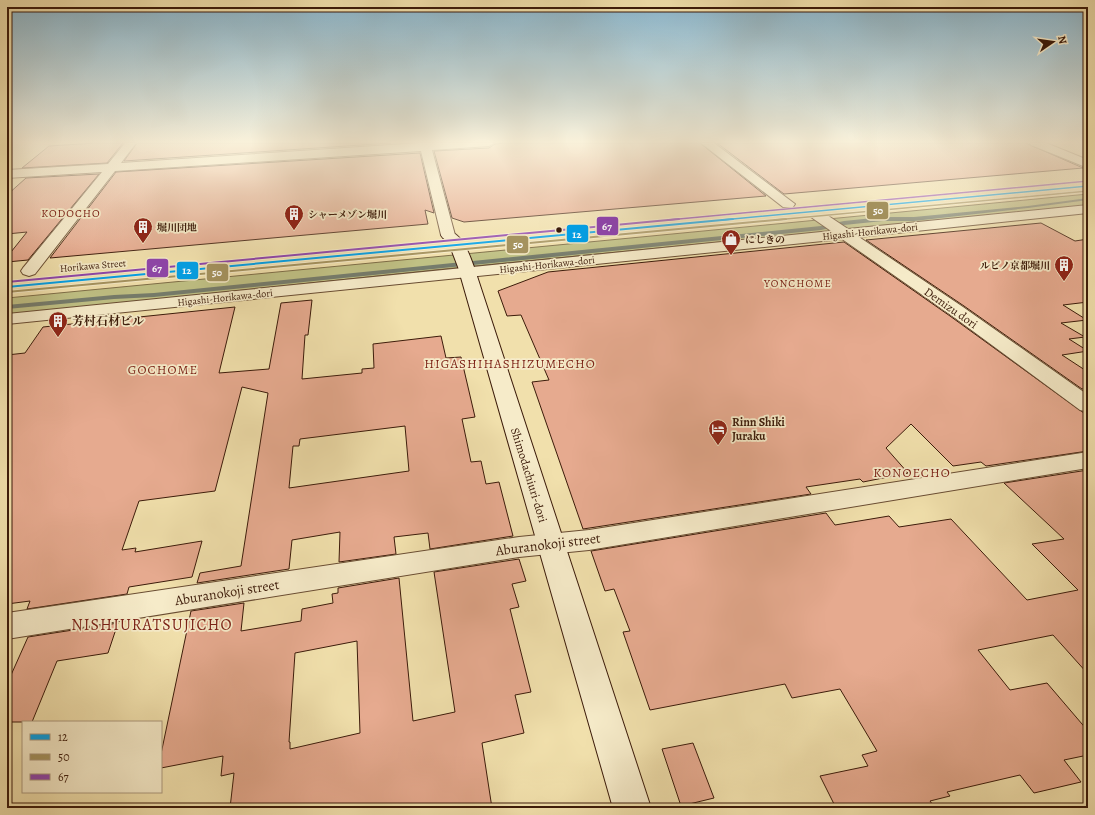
<svg xmlns="http://www.w3.org/2000/svg" width="1095" height="815" font-family="Alegreya,'Noto Serif JP',serif">
<style>
.green{fill:#c0c185;stroke:#7e6e48}
.lines{fill:none;stroke-linecap:round;stroke-linejoin:round}
.stream{fill:#757c6c;fill-rule:evenodd}
.building{fill:#e6aa8f;stroke:#3c1b0a;fill-rule:evenodd}
.street-casing{stroke:#694c32;stroke-width:2}
.secondary-casing{stroke:#3c1b0a;stroke-width:2}
.primary-casing{stroke:#3c1b0a;stroke-width:2}
.street{fill:#f6ebc9;fill-rule:evenodd}
.secondary{fill:#f6ebc9;fill-rule:evenodd}
.primary{fill:#f1e0ac;fill-rule:evenodd}
.bus-1-far1-casing{stroke:#f6ebc9;stroke-width:3}
.bus-1-casing{stroke:#f6ebc9;stroke-width:4}
.bus-2-far1-casing{stroke:#f6ebc9;stroke-width:3}
.bus-2-casing{stroke:#f6ebc9;stroke-width:4}
.bus-3-far1-casing{stroke:#f6ebc9;stroke-width:3}
.bus-3-casing{stroke:#f6ebc9;stroke-width:4}
.bus-1-far1{stroke:#00a0e9;stroke-width:1.5}
.bus-1{stroke:#00a0e9;stroke-width:2}
.bus-2-far1{stroke:#a5935f;stroke-width:1.5}
.bus-2{stroke:#a5935f;stroke-width:2}
.bus-3-far1{stroke:#8e44ad;stroke-width:1.5}
.bus-3{stroke:#8e44ad;stroke-width:2}
.bus-dot{fill:#3c1b0a;stroke:#f6ebc9;stroke-width:1.5}
.labels{text-anchor:middle;stroke-width:3.5;stroke-linejoin:round;paint-order:stroke}
.far-poi-label{font-size:10px;font-weight:bold;fill:#3c1b0a;stroke:#f6ebc9;text-anchor:start}
.far-street-label{font-size:10px;fill:#3c1b0a;stroke:#f6ebc9}
.far-neighbourhood-label{font-size:11px;letter-spacing:1px;fill:#7a1f14;stroke:#f6ebc9}
.street-label{font-size:12px;fill:#3c1b0a;stroke:#f6ebc9}
.poi-label{font-size:12px;font-weight:bold;fill:#3c1b0a;stroke:#f6ebc9;text-anchor:start}
.neighbourhood-label{font-size:13px;letter-spacing:1px;fill:#7a1f14;stroke:#f6ebc9}
.near-street-label{font-size:14px;fill:#3c1b0a;stroke:#f6ebc9}
.near-neighbourhood-label{font-size:16px;letter-spacing:1px;fill:#7a1f14;stroke:#f6ebc9}
.line-badge{stroke:#f6ebc9;stroke-width:1.5}
.badge-label{font-size:11px;text-anchor:middle;font-weight:bold;fill:#fff}
</style>
<rect width="100%" height="100%" fill="#f1e0ac"/>
<filter id="stains"><feTurbulence type="fractalNoise" baseFrequency=".005" numOctaves="4"/><feColorMatrix values="0 0 0 0 .2 0 0 0 0 .09 0 0 0 0 .02 0 0 0 .5 -.17"/></filter>
<radialGradient id="worn" r=".72"><stop offset=".6" stop-color="#630" stop-opacity="0"/><stop offset="1" stop-color="#630" stop-opacity=".3"/></radialGradient>
<path class="green" d="M 1088,194 L 1088,206 L 434,270 L 7,315 L 7,298 Z"/>
<g class="lines">
<path class="stream" d="M 1088,198 L 1088,200 L 1028,208 L 914,221 L 883,221 L 844,225 L 821,230 L 154,297 L 114,299 L 7,309 L 7,305 L 114,295 L 154,293 L 821,226 L 844,221 L 883,217 L 914,217 L 1028,206 Z"/>
</g>
<path class="building" d="M 95,143 L 123,143 L 107,163 L 22,168 L 49,146 Z
M 137,143 L 391,143 L 124,161 Z
M 505,143 L 700,143 L 766,196 L 464,222 L 452,218 L 434,151 L 489,148 L 495,144 Z
M 717,143 L 1026,143 L 1083,168 L 784,194 Z
M 420,153 L 434,213 L 425,210 L 428,224 L 50,258 L 116,172 Z
M 99,174 L 28,260 L 7,262 L 7,257 L 27,232 L 7,234 L 7,195 L 26,178 Z
M 1041,223 L 1075,241 L 1088,239 L 1088,302 L 1063,305 L 1087,320 L 1061,323 L 1085,337 L 1069,339 L 1088,351 L 1062,355 L 1088,372 L 1088,388 L 1082,389 L 964,306 L 866,240 Z
M 844,242 L 950,316 L 1088,416 L 1088,451 L 986,466 L 981,462 L 953,466 L 911,424 L 886,448 L 908,473 L 863,482 L 860,479 L 806,487 L 811,494 L 583,529 L 532,382 L 549,380 L 521,315 L 507,316 L 498,291 L 548,272 Z
M 312,300 L 308,335 L 305,335 L 302,379 L 362,373 L 362,369 L 374,368 L 373,344 L 441,336 L 446,358 L 461,357 L 475,417 L 462,419 L 471,462 L 481,461 L 486,484 L 499,482 L 513,536 L 430,549 L 428,533 L 394,537 L 396,554 L 339,562 L 340,532 L 292,540 L 289,569 L 197,583 L 200,573 L 241,566 L 268,393 L 242,387 L 215,491 L 139,501 L 122,550 L 136,548 L 135,552 L 202,541 L 192,577 L 129,587 L 127,594 L 27,609 L 30,601 L 7,604 L 7,355 L 25,353 L 43,327 L 235,307 L 219,373 L 269,369 L 281,303 ZM 405,426 L 409,471 L 289,488 L 293,446 L 299,446 L 300,439 Z
M 1088,470 L 1088,674 L 1053,635 L 978,650 L 1010,690 L 1047,683 L 1088,731 L 1088,755 L 1064,760 L 1081,782 L 1034,793 L 1020,775 L 947,792 L 950,796 L 930,801 L 935,808 L 836,808 L 820,776 L 868,766 L 862,755 L 877,751 L 840,689 L 792,698 L 785,684 L 650,710 L 623,632 L 630,631 L 614,589 L 605,591 L 591,551 L 826,513 L 835,525 L 889,516 L 899,527 L 951,519 L 1027,600 L 1078,590 L 1032,544 L 1064,539 L 1004,483 Z
M 519,559 L 526,581 L 512,584 L 519,607 L 510,609 L 531,692 L 515,695 L 524,733 L 482,743 L 492,808 L 230,808 L 234,773 L 221,776 L 223,756 L 161,768 L 161,754 L 191,611 L 244,603 L 241,631 L 301,621 L 302,609 L 333,603 L 332,594 L 338,593 L 338,588 L 399,578 L 413,721 L 455,712 L 434,572 ZM 357,641 L 360,733 L 290,749 L 290,742 L 289,742 L 295,653 Z
M 118,623 L 108,653 L 57,661 L 32,722 L 7,722 L 7,684 L 28,637 Z
M 693,743 L 714,798 L 681,806 L 662,749 Z"/>
<g class="lines">
<g class="street-casing">
<path id="street" d="M 125,143 L 136,143 L 121,163 L 420,143 L 494,143 L 489,146 L 432,150 L 455,235 L 453,238 L 448,239 L 443,238 L 441,235 L 421,151 L 115,171 L 35,274 L 29,276 L 23,274 L 21,271 L 23,268 L 102,172 L 7,178 L 7,170 L 108,164 Z
M 701,143 L 714,143 L 795,204 L 793,207 L 783,207 Z
M 1030,143 L 1046,143 L 1088,160 L 1088,168 L 1031,145 Z
M 1088,205 L 1088,213 L 859,237 L 963,307 L 1088,395 L 1088,412 L 1080,410 L 951,315 L 842,239 L 7,324 L 7,314 L 831,231 L 808,215 L 806,212 L 808,209 L 813,208 L 818,209 L 848,229 Z
M 1088,452 L 1088,468 L 589,550 L 519,557 L 7,639 L 7,613 L 519,537 L 589,530 Z"/>
</g>
<g class="secondary-casing">
<path id="secondary" d="M 448,231 C 463,234 469,254 474,267 L 651,808 L 613,808 L 458,267 L 450,246 L 441,235 L 443,232 Z"/>
</g>
<g class="primary-casing">
<path id="primary" d="M 1088,182 L 1088,190 L 7,292 L 7,282 Z"/>
</g>
<use href="#street" class="street"/>
<use href="#secondary" class="secondary"/>
<use href="#primary" class="primary"/>
<g class="bus-1-far1-casing">
<path id="bus-1-far1" d="M 722,220 L 1088,186"/>
</g>
<g class="bus-1-casing">
<path id="bus-1" d="M 7,287 L 733,219"/>
</g>
<g class="bus-2-far1-casing">
<path id="bus-2-far1" d="M 775,220 L 1088,191"/>
</g>
<g class="bus-2-casing">
<path id="bus-2" d="M 7,292 L 786,219"/>
</g>
<g class="bus-3-far1-casing">
<path id="bus-3-far1" d="M 668,220 L 1088,181"/>
</g>
<g class="bus-3-casing">
<path id="bus-3" d="M 7,282 L 679,219"/>
</g>
<use href="#bus-1-far1" class="bus-1-far1"/>
<use href="#bus-1" class="bus-1"/>
<use href="#bus-2-far1" class="bus-2-far1"/>
<use href="#bus-2" class="bus-2"/>
<use href="#bus-3-far1" class="bus-3-far1"/>
<use href="#bus-3" class="bus-3"/>
</g>
<linearGradient id="sky" x2="0" y2="1"><stop stop-color="#89b8d1"/><stop offset="0.55" stop-color="#f9f1da"/><stop offset="1" stop-color="#f9f1da" stop-opacity="0"/></linearGradient>
<rect width="1095" height="258" fill="url(#sky)"/>
<defs>
<g id="building-pin" transform="scale(1)"><path d="M0 17L-7.5 6A9.5 9.5 0 1 1 7.5 6Z" fill="#8f2418" stroke="#f6ebc9"/><path d="M-4-6H4V6H1V3H-1V6H-4ZM-2.5-4.3h1.7v1.8h-1.7ZM.8-4.3h1.7v1.8H.8ZM-2.5-1h1.7V.8h-1.7ZM.8-1h1.7V.8H.8Z" fill="#fff"/></g>
<g id="shop-pin" transform="scale(1)"><path d="M0 17L-7.5 6A9.5 9.5 0 1 1 7.5 6Z" fill="#8f2418" stroke="#f6ebc9"/><path d="M-5-2.5h2.3a2.7 3.5 0 0 1 5.4 0H5L5.5 6h-11ZM-1.5-2.5h3a1.5 2.3 0 0 0-3 0Z" fill="#fff"/></g>
<g id="hotel-pin" transform="scale(1)"><path d="M0 17L-7.5 6A9.5 9.5 0 1 1 7.5 6Z" fill="#8f2418" stroke="#f6ebc9"/><path d="M-6-4.5h1.5V1H6V5H4.5V3h-9V5H-6ZM-4 0a1.8 1.8 0 1 1 3.6 0ZM.5 0V-2.5h3Q6-2.5 6 0Z" fill="#fff"/></g>
</defs>
<g fill-rule="evenodd">
<use href="#building-pin" x="294" y="214"/>
<use href="#building-pin" x="143" y="227"/>
<use href="#shop-pin" x="731" y="239"/>
<use href="#building-pin" x="1064" y="265"/>
<use href="#building-pin" x="58" y="321"/>
<use href="#hotel-pin" x="718" y="429"/>
</g>
<circle class="bus-dot" cx="559" cy="230" r="3.5"/>
<g class="labels">
<g class="far-poi-label">
<text x="308" y="218">シャーメゾン堀川</text>
<text x="157" y="231">堀川団地</text>
<text x="745" y="243">にしきの</text>
<text x="1050" y="269" text-anchor="end">ルビノ京都堀川</text>
</g>
<g class="far-street-label">
<text transform="translate(870 231) rotate(-6)" y="4">Higashi-Horikawa-dori</text>
<text transform="translate(547 264) rotate(-6)" y="4">Higashi-Horikawa-dori</text>
<text transform="translate(93 265) rotate(-5)" y="4">Horikawa Street</text>
<text transform="translate(225 297) rotate(-6)" y="4">Higashi-Horikawa-dori</text>
</g>
<g class="far-neighbourhood-label">
<text x="71" y="217">KODOCHO</text>
<text x="798" y="287">YONCHOME</text>
</g>
<g class="street-label">
<text transform="translate(951 308) rotate(35)" y="4">Demizu dori</text>
<text transform="translate(529 475) rotate(73)" y="4">Shimodachiuri-dori</text>
</g>
<g class="poi-label">
<text x="72" y="325">芳村石材ビル</text>
<text x="732" y="426">Rinn Shiki<tspan x="732" dy="14">Juraku</tspan></text>
</g>
<g class="neighbourhood-label">
<text x="510" y="368">HIGASHIHASHIZUMECHO</text>
<text x="163" y="374">GOCHOME</text>
<text x="912" y="477">KONOECHO</text>
</g>
<g class="near-street-label">
<text transform="translate(548 544) rotate(-7)" y="5">Aburanokoji street</text>
<text transform="translate(227 592) rotate(-9)" y="5">Aburanokoji street</text>
</g>
<g class="near-neighbourhood-label">
<text x="152" y="630">NISHIURATSUJICHO</text>
</g>
</g>
<g class="line-badge">
<rect x="866" y="201" width="23" height="19" rx="4" fill="#a5935f"/>
<rect x="596" y="216" width="23" height="20" rx="4" fill="#8e44ad"/>
<rect x="566" y="224" width="23" height="19" rx="4" fill="#00a0e9"/>
<rect x="506" y="235" width="23" height="19" rx="4" fill="#a5935f"/>
<rect x="146" y="258" width="23" height="20" rx="4" fill="#8e44ad"/>
<rect x="176" y="261" width="23" height="19" rx="4" fill="#00a0e9"/>
<rect x="206" y="263" width="23" height="19" rx="4" fill="#a5935f"/>
</g>
<g class="badge-label">
<text x="878" y="214">50</text>
<text x="607" y="230">67</text>
<text x="577" y="238">12</text>
<text x="518" y="248">50</text>
<text x="157" y="272">67</text>
<text x="187" y="274">12</text>
<text x="217" y="276">50</text>
</g>
<rect width="1095" height="815" fill="none" stroke="#f1e0ac" stroke-width="24"/>
<rect x="8" y="8" width="1079" height="799" fill="none" stroke="#3c1b0a" stroke-width="2"/>
<rect x="12" y="12" width="1071" height="791" fill="none" stroke="#3c1b0a"/>
<rect x="22" y="721" width="140" height="72" fill="#f6ebc9" stroke="#ac987d"/>
<rect x="30" y="734" width="20" height="6" fill="#00a0e9" stroke="#ac987d"/>
<text x="58" y="741" font-size="12" fill="#3c1b0a">12</text>
<rect x="30" y="754" width="20" height="6" fill="#a5935f" stroke="#ac987d"/>
<text x="58" y="761" font-size="12" fill="#3c1b0a">50</text>
<rect x="30" y="774" width="20" height="6" fill="#8e44ad" stroke="#ac987d"/>
<text x="58" y="781" font-size="12" fill="#3c1b0a">67</text>
<g transform="translate(1053 42) rotate(77)" stroke="#f6ebc9" stroke-width="3" paint-order="stroke">
<path d="M0-3L7 15L0 10L-7 15Z" fill="#3c1b0a"/>
<text y="-6" font-size="11" font-weight="bold" text-anchor="middle" fill="#3c1b0a">N</text>
</g>
<rect width="100%" height="100%" filter="url(#stains)"/>
<rect width="100%" height="100%" fill="url(#worn)"/>
</svg>
